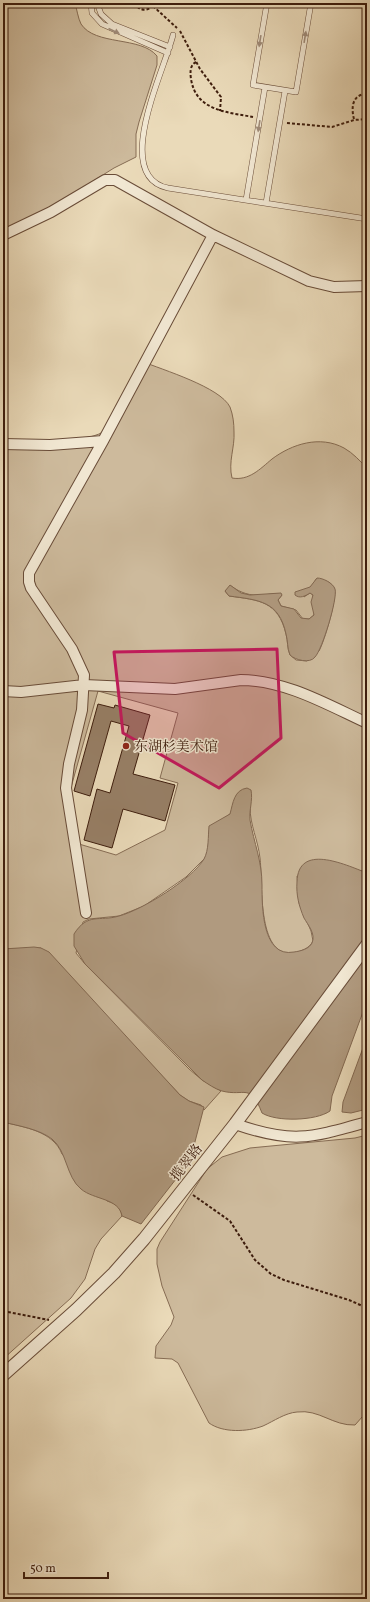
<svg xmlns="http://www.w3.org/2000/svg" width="370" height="1602" font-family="Vollkorn,'Noto Serif SC',serif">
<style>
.green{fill:#cdba9c;stroke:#866c54;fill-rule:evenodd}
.water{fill:#b09a7f;stroke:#826851}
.building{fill:#977f66;stroke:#3e1d0d}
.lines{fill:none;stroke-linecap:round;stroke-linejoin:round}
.service-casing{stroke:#694c38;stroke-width:6}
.minor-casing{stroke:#694c38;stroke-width:12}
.tertiary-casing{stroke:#694c38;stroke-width:14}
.path{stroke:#3e1d0d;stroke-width:2;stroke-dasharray:3 2;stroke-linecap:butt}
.service{stroke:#f1e7d2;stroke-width:5}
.minor{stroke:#f1e7d2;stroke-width:10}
.tertiary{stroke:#f1e7d2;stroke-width:12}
.oneway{fill:#a08c79}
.marked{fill:#c2185b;fill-opacity:0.2;stroke:#c2185b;stroke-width:3;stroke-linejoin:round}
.poi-dot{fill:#8f2418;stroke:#f1e7d2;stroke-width:1.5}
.labels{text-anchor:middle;stroke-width:3;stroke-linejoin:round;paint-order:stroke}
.poi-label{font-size:14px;fill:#3e1d0d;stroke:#f1e7d2;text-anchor:start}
.street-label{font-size:14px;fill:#3e1d0d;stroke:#f1e7d2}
</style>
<rect width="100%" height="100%" fill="#eadab9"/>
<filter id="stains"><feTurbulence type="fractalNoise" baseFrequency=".005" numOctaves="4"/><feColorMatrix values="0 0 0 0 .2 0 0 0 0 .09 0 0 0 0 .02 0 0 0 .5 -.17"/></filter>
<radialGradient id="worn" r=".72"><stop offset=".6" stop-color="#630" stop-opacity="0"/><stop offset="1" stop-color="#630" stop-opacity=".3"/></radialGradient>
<path class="green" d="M 3,3 L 75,3 C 77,10 78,18 81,24 C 95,46 141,36 157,56 L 157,65 L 139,122 L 136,134 L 136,157 L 114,168 L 50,208 L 3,230 Z
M 141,361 C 163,370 220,387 230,407 C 233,415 234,423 234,432 C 235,447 228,462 232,478 C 249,481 260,469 272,459 C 292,444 320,435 344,448 C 353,453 360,461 367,468 L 367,873 L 330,861 L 297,876 L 299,903 L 311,931 L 313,941 C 309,949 301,951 293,953 C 256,958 263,879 260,858 C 258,840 250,825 250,807 L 230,814 L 220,821 L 205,858 L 186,877 L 144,906 L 119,916 L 89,919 L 83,922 L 76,953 L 85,964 L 189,1069 L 202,1080 L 221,1091 L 204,1110 L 201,1105 L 189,1101 L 180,1095 L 41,948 L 3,949 L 3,441 C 28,440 83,444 103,432 ZM 316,579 C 323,580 331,581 334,588 C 338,597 324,642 319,651 C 316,654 310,658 307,661 L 296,660 L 290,655 C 287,648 288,641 286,634 C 278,601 259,600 229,596 L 225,591 L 231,586 C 241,593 250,596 262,595 C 270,595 274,592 282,595 L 278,600 L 281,606 L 296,610 L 303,619 L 309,619 L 314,615 C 315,607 312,603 313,595 L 310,593 L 304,597 C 307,589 313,586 316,579 ZM 98,691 L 178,713 L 160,778 L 178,783 L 165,830 L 116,855 L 79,844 L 70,791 Z
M 3,1122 C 24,1127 53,1131 62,1154 L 107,1201 C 116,1204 120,1206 122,1216 L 101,1239 L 95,1249 L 85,1279 L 71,1298 L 3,1359 Z
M 367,1135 L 367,1405 L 363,1416 L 355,1425 C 333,1426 319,1409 297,1412 C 285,1413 274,1421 263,1426 C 247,1432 223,1433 209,1423 L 178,1363 L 172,1359 L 155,1358 L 156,1346 L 171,1325 L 174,1317 L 162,1286 L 157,1264 L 157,1249 L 160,1242 L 207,1169 L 222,1157 L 250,1148 L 355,1138 Z"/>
<path class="water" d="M 317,578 C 323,578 333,583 335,589 C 338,598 322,650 315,657 C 310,664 295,660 290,655 C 287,648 288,641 286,634 C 279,601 259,600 229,596 L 225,591 L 230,585 L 241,593 L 250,595 L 281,593 L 282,595 L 278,600 L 281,606 L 294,609 L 301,618 L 309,619 L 314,615 L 311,602 L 313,595 L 310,593 C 305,596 300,599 295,595 L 295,592 L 310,587 Z
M 247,788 L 251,790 C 253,800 249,810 250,820 C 254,843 262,861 262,885 C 262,907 262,958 294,952 C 301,951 309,949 312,943 C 316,934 308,925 304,918 C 299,906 296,895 297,882 C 298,843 344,864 367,873 L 367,1001 L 332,1096 L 330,1111 C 316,1121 276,1122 262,1113 C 250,1082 245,1097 222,1091 C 215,1089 208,1084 202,1080 L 85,964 L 74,946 L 74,934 C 88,912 99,922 119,916 C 142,910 192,879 204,859 C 209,850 208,836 209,826 L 230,814 C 233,803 234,790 247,788 Z
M 34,947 L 41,948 L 49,952 L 180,1095 L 189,1101 L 204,1107 L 190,1161 L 141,1224 L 122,1216 C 119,1198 94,1200 81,1189 C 66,1177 67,1151 52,1139 C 39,1129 19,1126 3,1122 L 3,949 Z
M 367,1037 L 367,1109 L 351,1113 L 342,1112 L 343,1102 Z"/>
<path class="building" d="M 98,704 L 114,708 L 115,705 L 150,715 L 133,774 L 175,785 L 165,821 L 123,809 L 112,848 L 84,840 L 97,789 L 110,793 L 129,726 L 111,721 L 90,796 L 74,791 Z"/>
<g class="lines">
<g class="service-casing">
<path id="service" d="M 91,3 L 92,13 L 102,24 L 168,53
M 97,3 L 101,14 L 112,24 L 170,47
M 267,3 L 253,85 L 296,92 L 311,3
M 173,35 C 165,69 111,176 168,188 L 367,219
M 246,200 L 265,87
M 266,203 L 285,91"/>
</g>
<g class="minor-casing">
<path id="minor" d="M 3,235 L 51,212 L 105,180 L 115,180 L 213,235 L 309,281 L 334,287 L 367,286
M 3,444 L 50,445 L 103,441
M 3,691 L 21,692 L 84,685 L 175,689 L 241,680 C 285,680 328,705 367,723
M 86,913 L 66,788 L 69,764 L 82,710 L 84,675 L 72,649 L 31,588 L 29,582 L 29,573 L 103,441 L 213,235
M 235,1124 C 293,1144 310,1138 367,1122"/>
</g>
<g class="tertiary-casing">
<path id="tertiary" d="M 3,1375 L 76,1310 L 114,1273 L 144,1239 L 235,1124 L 367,945"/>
</g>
<path class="path" d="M 134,3 C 140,12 149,12 154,3
M 153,6 L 177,28
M 180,31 L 200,69 L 221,97 L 220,111
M 196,62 C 190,65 190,72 191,79 C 196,111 227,112 253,117
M 354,119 C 351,108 352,94 367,94
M 287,123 L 332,127 L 354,120 L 367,119
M 193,1195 L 230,1221 L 255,1260 L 271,1274 L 284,1280 L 349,1300 L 367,1308
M 3,1311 L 49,1320"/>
<use href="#service" class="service"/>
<use href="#minor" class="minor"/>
<use href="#tertiary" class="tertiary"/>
</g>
<defs><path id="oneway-solid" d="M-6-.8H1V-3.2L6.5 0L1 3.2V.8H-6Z"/></defs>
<g class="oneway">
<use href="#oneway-solid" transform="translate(114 31) rotate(24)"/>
<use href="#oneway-solid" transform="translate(305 37) rotate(-81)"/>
<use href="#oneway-solid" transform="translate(260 41) rotate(99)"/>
<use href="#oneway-solid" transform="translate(259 126) rotate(99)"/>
</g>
<path class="marked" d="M 277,649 L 281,738 L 219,788 L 123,733 L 114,652 Z"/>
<circle class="poi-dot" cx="126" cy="746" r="4"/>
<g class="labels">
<g class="poi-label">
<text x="134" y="751">东湖杉美术馆</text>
</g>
<g class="street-label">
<text transform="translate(186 1162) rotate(-52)" y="5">揽翠路</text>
</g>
</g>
<rect width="370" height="1602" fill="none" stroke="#eadab9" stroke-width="16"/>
<rect x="4" y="4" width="362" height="1594" fill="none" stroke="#3e1d0d" stroke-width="2"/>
<rect x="8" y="8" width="354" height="1586" fill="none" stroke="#3e1d0d"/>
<path d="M24 1572v6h84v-6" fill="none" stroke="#3e1d0d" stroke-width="2"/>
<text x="30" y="1572" font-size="12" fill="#3e1d0d" stroke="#f1e7d2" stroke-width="3" paint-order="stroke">50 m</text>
<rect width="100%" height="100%" filter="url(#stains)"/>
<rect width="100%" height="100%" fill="url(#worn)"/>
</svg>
